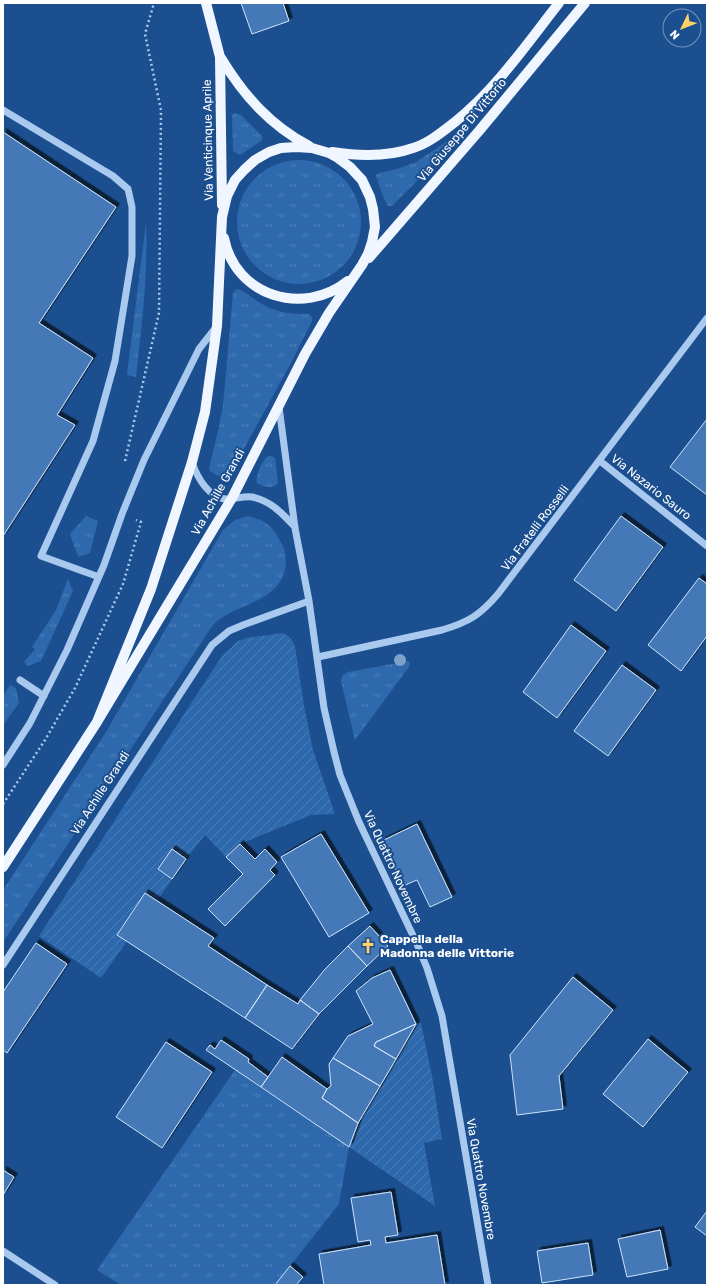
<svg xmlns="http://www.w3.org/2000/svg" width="710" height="1288" font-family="Rubik,sans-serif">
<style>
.grass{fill:url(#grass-tufts)}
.garden{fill:url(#garden-furrows)}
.building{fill:#4478b7;stroke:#cfe3fa;filter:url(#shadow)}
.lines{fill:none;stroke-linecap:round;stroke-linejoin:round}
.path{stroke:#a9c9ee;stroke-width:2.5;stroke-dasharray:2 3;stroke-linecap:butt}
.minor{stroke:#a9c9ee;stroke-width:7}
.major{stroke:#f0f6ff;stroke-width:10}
.tree{fill:#7ea0ca}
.labels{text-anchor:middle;stroke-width:4;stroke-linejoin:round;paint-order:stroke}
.street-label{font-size:12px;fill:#fff;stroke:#1b4f8f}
.poi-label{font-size:12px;font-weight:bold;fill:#fff;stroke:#1b4f8f;text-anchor:start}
</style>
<defs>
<pattern id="grass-tufts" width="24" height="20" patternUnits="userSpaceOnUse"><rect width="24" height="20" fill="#2e69ad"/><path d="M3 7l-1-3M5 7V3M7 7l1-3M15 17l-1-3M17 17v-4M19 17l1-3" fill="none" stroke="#4d80b9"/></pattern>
<pattern id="garden-furrows" width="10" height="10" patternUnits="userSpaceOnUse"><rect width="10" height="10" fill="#2e69ad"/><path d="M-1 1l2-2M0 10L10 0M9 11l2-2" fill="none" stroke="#4d80b9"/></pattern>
<filter id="shadow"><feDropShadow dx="3.5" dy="-3.5" stdDeviation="0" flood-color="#0009"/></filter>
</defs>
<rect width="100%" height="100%" fill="#1b4f8f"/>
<path class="grass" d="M 234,113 L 241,115 L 262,136 L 262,140 L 260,142 L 240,155 L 233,151 L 232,116 Z
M 465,127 L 468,130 L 393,205 L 391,206 L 388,206 C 385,202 376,178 376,175 L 379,173 L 397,169 L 416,162 L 446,142 Z
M237 222a62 62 0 1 1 124 0a62 62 0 1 1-124 0Z
M 146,222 C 148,276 142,324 136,377 L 127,375 Z
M 238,289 C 247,292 254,300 262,304 C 276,313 293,314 309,314 L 312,317 L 312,321 L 292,361 L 228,478 L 224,480 L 210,471 L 209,468 L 218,431 L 223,405 L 233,293 L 235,290 Z
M 268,456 L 272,456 L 275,458 L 278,482 C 275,490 263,487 257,483 C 255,476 262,460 268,456 Z
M 86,516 L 98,521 L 90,553 L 78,557 L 70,534 Z
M 248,516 C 268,521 272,526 282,544 C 286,552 287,561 285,570 C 277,602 238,604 216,622 C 212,626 208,632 205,637 L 3,942 L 3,890 L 106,732 L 223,530 L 235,520 Z
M 68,579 L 73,591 L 41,661 L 28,666 L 24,662 L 35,649 L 32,647 L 56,610 Z
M 408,661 L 410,663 L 409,667 L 355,740 L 341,681 L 342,676 L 348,672 Z
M 10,685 L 16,688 L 19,703 L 3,725 L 3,696 Z
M 235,1070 L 349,1147 L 339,1204 L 275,1285 L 121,1285 L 97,1270 Z"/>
<path class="garden" d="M 283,633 C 289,636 292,639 295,646 L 304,706 L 313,750 L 335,814 L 311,815 L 240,844 L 226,857 L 205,835 L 186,859 L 172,849 L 158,869 L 172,879 L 157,901 L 145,893 L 117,934 L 127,941 L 101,978 L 39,936 L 222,656 L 238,641 L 246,638 Z
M 421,1023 L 433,1081 L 442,1139 L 424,1143 L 435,1206 L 349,1147 L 358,1123 L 416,1024 Z"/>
<path class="building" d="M 241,3 L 283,3 L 289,21 L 252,34 Z
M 3,132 L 116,207 L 39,323 L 93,358 L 57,415 L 75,425 L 3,536 Z
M 707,419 L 707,495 L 670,467 Z
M 621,516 L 663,547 L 616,611 L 574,580 Z
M 699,578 L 707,584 L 707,636 L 681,671 L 648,645 Z
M 571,625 L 606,651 L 557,718 L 523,692 Z
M 622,665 L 656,690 L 608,756 L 574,731 Z
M 417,824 L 452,897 L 430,907 L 417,880 L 403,886 L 382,841 Z
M 321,834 L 369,913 L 329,937 L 281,857 Z
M 240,844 L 255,859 L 265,849 L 277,862 L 270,870 L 275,875 L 225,926 L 208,909 L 243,874 L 226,857 Z
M 172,849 L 186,859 L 172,879 L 158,869 Z
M 145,893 L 214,938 L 208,946 L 267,985 L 245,1018 L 117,935 Z
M 370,926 L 388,946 L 367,966 L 348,946 Z
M 36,943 L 67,964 L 7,1053 L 3,1050 L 3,992 Z
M 348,946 L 367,966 L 319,1014 L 300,1000 L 326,968 Z
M 390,970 L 416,1024 L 376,1042 L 374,1046 L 396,1059 L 380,1086 L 333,1058 L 348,1036 L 373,1024 L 356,991 L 372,978 Z
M 573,977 L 613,1010 L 559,1076 L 563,1109 L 517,1115 L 510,1055 Z
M 267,985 L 298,1004 L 300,1000 L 319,1014 L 292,1049 L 245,1018 Z
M 416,1024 L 396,1059 L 374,1046 L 376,1042 Z
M 648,1039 L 688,1072 L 643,1127 L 603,1094 Z
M 221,1040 L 249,1059 L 248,1062 L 268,1077 L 261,1087 L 206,1050 L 210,1045 L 215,1049 Z
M 166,1042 L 212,1072 L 162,1148 L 116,1117 Z
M 282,1057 L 327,1089 L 322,1098 L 358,1123 L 349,1147 L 261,1087 Z
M 333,1058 L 380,1086 L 358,1123 L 322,1098 L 327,1089 L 331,1086 L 329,1064 Z
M 3,1170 L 14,1177 L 3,1195 Z
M 391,1192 L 398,1235 L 385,1237 L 386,1243 L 437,1235 L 445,1285 L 324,1285 L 319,1254 L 371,1245 L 370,1240 L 358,1242 L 351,1198 Z
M 707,1211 L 707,1236 L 695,1227 Z
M 660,1230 L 668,1269 L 627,1277 L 618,1239 Z
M 588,1243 L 593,1275 L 542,1283 L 537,1251 Z
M 290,1266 L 303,1277 L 296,1285 L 275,1285 Z"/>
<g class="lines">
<path class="path" d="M 125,461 L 159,313 L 161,110 L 145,34 L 154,3
M 3,804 L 45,740 L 75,688 L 123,584 L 141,522 L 136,520"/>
<path class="minor" d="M 3,110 L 113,176 L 128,189 L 132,207 L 132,256 L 115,361 L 93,441 L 41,556 L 99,577
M 279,407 L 295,528 L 309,601 L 324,708 L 334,752 L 340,775 L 359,822 L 417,944 L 427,968 L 442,1016 L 488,1285
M 600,461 L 707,546
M 192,462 C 197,477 209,499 227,499 C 236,499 243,496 252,497 C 271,501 283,514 295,527
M 318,657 L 442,630 C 469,622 480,615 498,594 L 707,318
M 20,680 L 44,696
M 3,765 L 30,723 L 67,650 L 104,565 L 122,514 L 144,460 L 199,349 L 217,326
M 3,965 L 212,645 L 229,631 L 243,625 L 309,601
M 3,1251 L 55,1285"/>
<path class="major" d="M 206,3 L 220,57 L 222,205
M 221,58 C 244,96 270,125 309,146
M 332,152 C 358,156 388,157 413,148 C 429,143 442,132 455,122 C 496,89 526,45 559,3
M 224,238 C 235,296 303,317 348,281
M 369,258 L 479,131 L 585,3
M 3,867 L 97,722 L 232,498 L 305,354 L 329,313 L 362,265 L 368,254 L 372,242 L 375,227 L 373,209 L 370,197 L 362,180 L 350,167 L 338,158 L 329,153 L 312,148 L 296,147 L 281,148 L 269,152 L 255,160 L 244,170 L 235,180 L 227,196 L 222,217 L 217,326 L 205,412 L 192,462 L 151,589 L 97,722"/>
</g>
<circle class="tree" cx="400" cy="660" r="6"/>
<defs>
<g id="church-bare" transform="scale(1.2)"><path d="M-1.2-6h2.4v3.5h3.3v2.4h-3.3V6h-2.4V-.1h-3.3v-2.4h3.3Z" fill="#ffd166" stroke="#1b4f8f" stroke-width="2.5" paint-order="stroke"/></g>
</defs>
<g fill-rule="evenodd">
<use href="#church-bare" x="368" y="946"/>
</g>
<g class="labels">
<g class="street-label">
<text transform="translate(462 130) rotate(-50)" y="4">Via Giuseppe Di Vittorio</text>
<text transform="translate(208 140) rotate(-91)" y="4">Via Venticinque Aprile</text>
<text transform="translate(651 487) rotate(38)" y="4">Via Nazario Sauro</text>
<text transform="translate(218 492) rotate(-61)" y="4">Via Achille Grandi</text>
<text transform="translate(535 528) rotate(-53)" y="4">Via Fratelli Rosselli</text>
<text transform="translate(100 793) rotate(-57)" y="4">Via Achille Grandi</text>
<text transform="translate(393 867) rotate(65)" y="4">Via Quattro Novembre</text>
<text transform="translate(481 1179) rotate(80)" y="4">Via Quattro Novembre</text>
</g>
<g class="poi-label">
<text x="380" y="943">Cappella della<tspan x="380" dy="14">Madonna delle Vittorie</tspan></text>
</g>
</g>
<rect width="710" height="1288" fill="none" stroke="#ffffff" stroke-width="8"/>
<g transform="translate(682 28) rotate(227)"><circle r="19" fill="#1b4f8f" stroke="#7695bc"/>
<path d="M0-3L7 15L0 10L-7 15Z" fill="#ffd166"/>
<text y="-6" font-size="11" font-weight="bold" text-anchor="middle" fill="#ffffff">N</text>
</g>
</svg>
